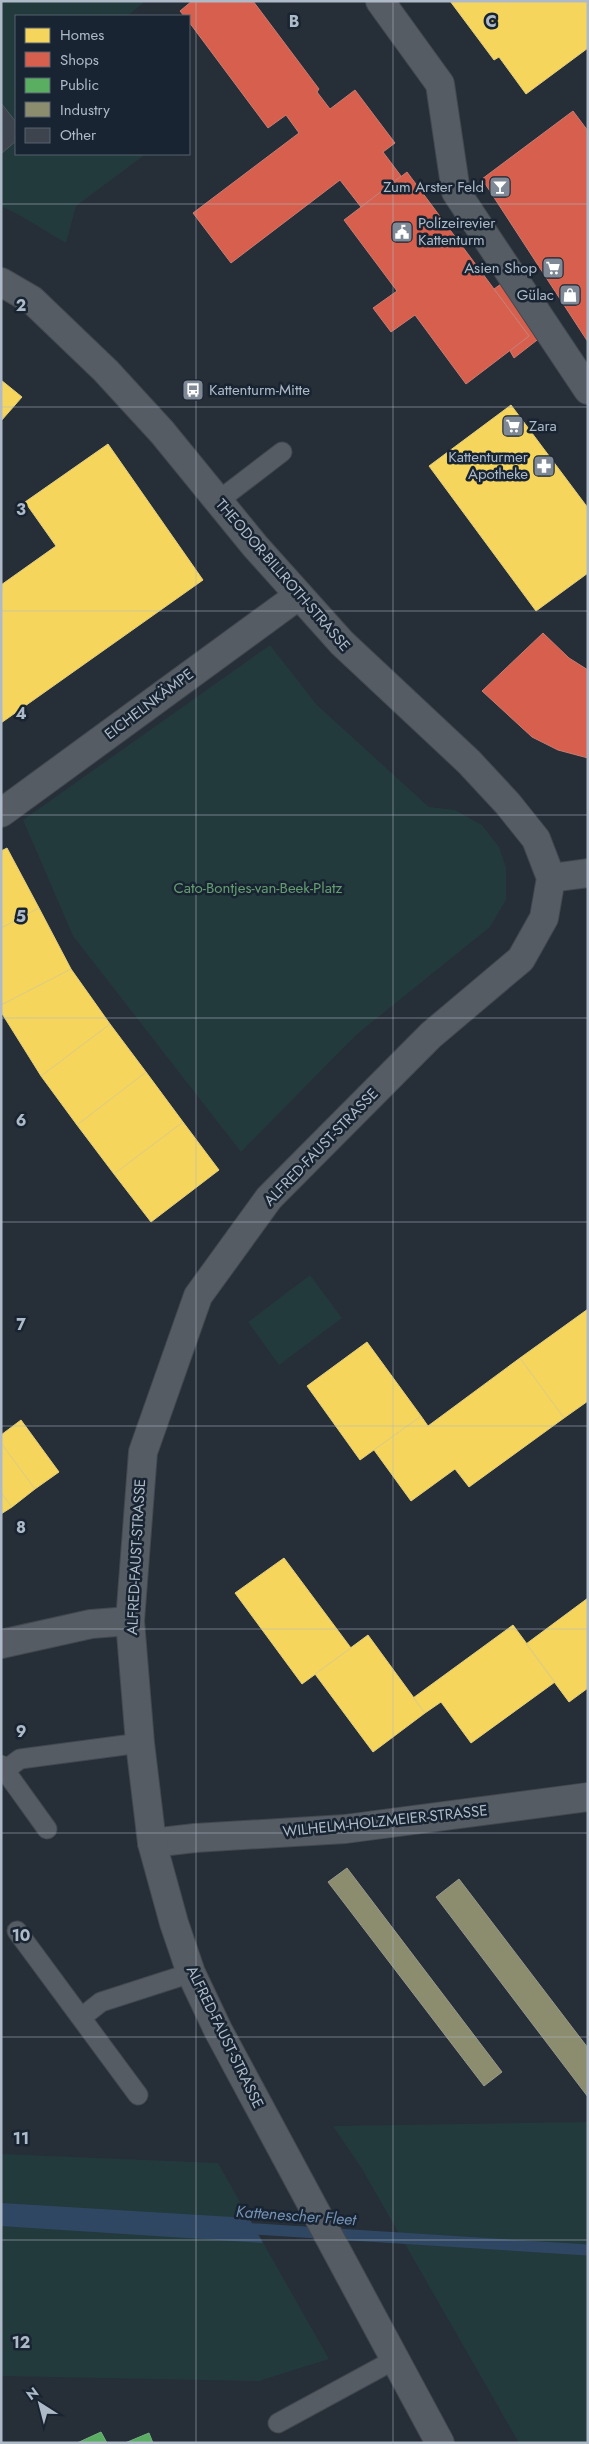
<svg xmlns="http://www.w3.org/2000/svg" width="589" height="2444" font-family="Jost,sans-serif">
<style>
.green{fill:#233a3d}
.water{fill:#304763}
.homes{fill:#f6d55c;stroke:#e1cd7d}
.shops{fill:#d6604d;stroke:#ca7b72}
.public{fill:#5aae61;stroke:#74b280}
.industry{fill:#8c8c6e;stroke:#969a89}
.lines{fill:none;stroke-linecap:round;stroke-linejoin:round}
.stream{stroke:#304763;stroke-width:11}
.building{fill:#3e444d;stroke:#4e555f}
.service-casing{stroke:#43484f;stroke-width:21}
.pedestrian-casing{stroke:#43484f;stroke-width:30}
.minor-casing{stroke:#43484f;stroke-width:30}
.tertiary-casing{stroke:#43484f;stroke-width:30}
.service{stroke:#565c64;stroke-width:19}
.pedestrian{stroke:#565c64;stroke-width:28}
.minor{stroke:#565c64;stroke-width:28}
.tertiary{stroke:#565c64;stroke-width:28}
.grid{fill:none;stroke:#afbac9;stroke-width:1;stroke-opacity:0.55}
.labels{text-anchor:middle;stroke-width:5;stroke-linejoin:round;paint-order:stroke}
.poi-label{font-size:15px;fill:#afbac9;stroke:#192432;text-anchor:end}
.street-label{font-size:15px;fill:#afbac9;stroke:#192432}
.park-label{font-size:15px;fill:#649d6f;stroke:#192432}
.water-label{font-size:16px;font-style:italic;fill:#7491b4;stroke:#192432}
.grid-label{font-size:16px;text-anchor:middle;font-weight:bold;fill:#afbac9;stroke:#192432;stroke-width:5;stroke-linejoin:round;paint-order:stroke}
</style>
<rect width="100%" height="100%" fill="#262e37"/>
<path class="green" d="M 1,1 L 146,1 L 127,16 L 16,16 L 16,154 L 146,154 L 76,206 L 66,243 L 19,215 L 1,206 Z
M 270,645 L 317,705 L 429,807 L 455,810 L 482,825 L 499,847 L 506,867 L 506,900 L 490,927 L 356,1035 L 241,1152 L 73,936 L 23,820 Z
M 310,1275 L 342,1318 L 279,1365 L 248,1322 Z
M 588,2122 L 588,2443 L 519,2443 L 362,2169 L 333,2126 Z
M 1,2154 L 218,2163 L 329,2359 L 259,2381 L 1,2376 Z"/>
<path class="water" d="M 1,2203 L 249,2218 L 263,2243 L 1,2226 Z"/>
<path class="homes" d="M 450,1 L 588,1 L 588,48 L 526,94 L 499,57 L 494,60 Z
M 1,380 L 22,397 L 1,421 Z
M 511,405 L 588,508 L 588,573 L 536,611 L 429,466 Z
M 108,444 L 203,580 L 1,723 L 1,585 L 56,546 L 25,502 Z
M 7,848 L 39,908 L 1,928 L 1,851 Z
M 39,908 L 71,969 L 1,1005 L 1,928 Z
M 71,969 L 110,1024 L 41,1076 L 1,1012 L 1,1005 Z
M 110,1024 L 146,1072 L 77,1125 L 41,1076 Z
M 146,1072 L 183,1122 L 114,1174 L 77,1125 Z
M 183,1122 L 219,1170 L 151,1222 L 114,1174 Z
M 588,1309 L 588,1401 L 564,1418 L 520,1358 Z
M 367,1342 L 421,1416 L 360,1460 L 307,1386 Z
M 520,1358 L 564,1418 L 469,1487 L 455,1469 L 411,1501 L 374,1450 L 421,1416 L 428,1426 Z
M 21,1420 L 59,1472 L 35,1489 L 1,1443 L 1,1435 Z
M 1,1443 L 35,1489 L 12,1507 L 1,1493 Z
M 1,1493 L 12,1507 L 1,1514 Z
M 284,1558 L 351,1648 L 302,1684 L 235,1593 Z
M 588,1598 L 588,1688 L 569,1702 L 526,1644 Z
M 513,1625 L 555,1682 L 471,1743 L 441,1702 L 425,1713 L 413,1698 Z
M 368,1635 L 425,1713 L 373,1752 L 315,1674 Z"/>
<path class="shops" d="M 192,1 L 253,1 L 319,89 L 317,92 L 330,109 L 355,90 L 395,143 L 383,152 L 401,176 L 361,207 L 340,180 L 231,263 L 193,213 L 299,133 L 286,115 L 268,128 L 189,22 L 189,16 L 184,16 L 180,11 Z
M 573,111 L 588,131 L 588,342 L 482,179 Z
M 407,172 L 529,336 L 466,384 L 415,315 L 391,332 L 373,308 L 397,291 L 344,220 Z
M 501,284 L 541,337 L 514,358 L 510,351 L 529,336 L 494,289 Z
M 543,633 L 569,658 L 588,670 L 588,758 L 558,750 L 532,737 L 482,691 Z"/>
<path class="public" d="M 101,2432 L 107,2443 L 77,2443 Z
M 149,2433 L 153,2443 L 125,2443 Z"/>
<path class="industry" d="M 347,1868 L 502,2072 L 484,2086 L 328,1882 Z
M 459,1879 L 588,2048 L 588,2097 L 436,1897 Z"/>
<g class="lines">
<path class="stream" d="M 240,2228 L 588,2250"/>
</g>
<path class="building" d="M 1,103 L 16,122 L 16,141 L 2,153 Z"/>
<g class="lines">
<g class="service-casing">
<path id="service" d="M 218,501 L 282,452
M 1,1765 L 47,1829
M 5,1770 L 20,1759 L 140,1743
M 17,1931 L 138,2095
M 82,2017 L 101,2002 L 191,1973
M 278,2423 L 394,2360"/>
</g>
<g class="pedestrian-casing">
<path id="pedestrian" d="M 380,1 L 440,84 L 456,192 L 588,390"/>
</g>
<g class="minor-casing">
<path id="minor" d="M 1,813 L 298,596
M 1,1644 L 91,1624 L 130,1621
M 152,1843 L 195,1838 L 345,1829 L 588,1797"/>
</g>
<g class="tertiary-casing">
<path id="tertiary" d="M 1,282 L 32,300 L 106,371 L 162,432 L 255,546 L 342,643 L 469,762 L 508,804 L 536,839 L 551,878
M 551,878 L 588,873
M 440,2443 L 218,2030 L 191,1973 L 174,1923 L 152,1843 L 140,1743 L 130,1621 L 143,1452 L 198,1296 L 269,1198 L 431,1035 L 521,959 L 544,918 L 551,878"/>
</g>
<use href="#service" class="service"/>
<use href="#pedestrian" class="pedestrian"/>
<use href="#minor" class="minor"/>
<use href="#tertiary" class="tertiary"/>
</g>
<path class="grid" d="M 196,1 L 196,2443M 393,1 L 393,2443M 1,204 L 588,204M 1,407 L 588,407M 1,611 L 588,611M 1,815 L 588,815M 1,1018 L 588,1018M 1,1222 L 588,1222M 1,1426 L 588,1426M 1,1629 L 588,1629M 1,1833 L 588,1833M 1,2037 L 588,2037M 1,2240 L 588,2240"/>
<defs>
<g id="bar-square" transform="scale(1.125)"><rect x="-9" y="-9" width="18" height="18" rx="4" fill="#7f8996" stroke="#192432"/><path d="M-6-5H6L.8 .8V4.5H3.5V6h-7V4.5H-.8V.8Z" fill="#fff"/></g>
<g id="civic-square" transform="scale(1.125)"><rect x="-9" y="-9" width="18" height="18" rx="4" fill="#7f8996" stroke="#192432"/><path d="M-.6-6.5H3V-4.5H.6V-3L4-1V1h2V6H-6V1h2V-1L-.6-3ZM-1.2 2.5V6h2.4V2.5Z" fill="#fff"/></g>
<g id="supermarket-square" transform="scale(1.125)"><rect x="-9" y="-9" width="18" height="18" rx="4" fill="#7f8996" stroke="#192432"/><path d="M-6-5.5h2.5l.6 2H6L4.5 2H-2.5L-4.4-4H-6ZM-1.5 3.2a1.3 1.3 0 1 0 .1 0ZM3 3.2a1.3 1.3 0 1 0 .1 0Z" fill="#fff"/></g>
<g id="shop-square" transform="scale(1.125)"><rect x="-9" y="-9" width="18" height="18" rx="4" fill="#7f8996" stroke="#192432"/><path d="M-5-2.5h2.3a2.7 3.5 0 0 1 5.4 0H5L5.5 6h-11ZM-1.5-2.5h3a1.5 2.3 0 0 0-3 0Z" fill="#fff"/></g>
<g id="bus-square" transform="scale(1.125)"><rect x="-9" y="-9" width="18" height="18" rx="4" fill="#7f8996" stroke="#192432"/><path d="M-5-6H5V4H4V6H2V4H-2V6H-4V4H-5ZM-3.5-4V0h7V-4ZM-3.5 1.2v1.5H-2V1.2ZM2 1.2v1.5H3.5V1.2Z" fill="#fff"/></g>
<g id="pharmacy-square" transform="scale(1.125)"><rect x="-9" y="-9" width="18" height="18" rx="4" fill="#7f8996" stroke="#192432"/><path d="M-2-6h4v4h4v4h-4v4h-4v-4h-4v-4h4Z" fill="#fff"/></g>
</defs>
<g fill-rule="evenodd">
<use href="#bar-square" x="500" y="187"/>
<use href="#civic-square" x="402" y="232"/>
<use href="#supermarket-square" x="553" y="268"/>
<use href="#shop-square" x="570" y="295"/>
<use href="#bus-square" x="193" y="390"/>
<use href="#supermarket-square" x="513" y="426"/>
<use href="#pharmacy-square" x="544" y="466"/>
</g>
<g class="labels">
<g class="poi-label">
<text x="484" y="192">Zum Arster Feld</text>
<text x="418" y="228" text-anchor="start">Polizeirevier<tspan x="418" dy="17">Kattenturm</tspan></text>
<text x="537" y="273">Asien Shop</text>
<text x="554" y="300">Gülac</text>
<text x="209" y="395" text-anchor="start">Kattenturm-Mitte</text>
<text x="529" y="431" text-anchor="start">Zara</text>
<text x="528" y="462">Kattenturmer<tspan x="528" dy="17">Apotheke</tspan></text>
</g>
<g class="street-label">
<text transform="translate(283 575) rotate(49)" y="5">THEODOR-BILLROTH-STRASSE</text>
<text transform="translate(149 704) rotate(-37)" y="5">EICHELNKÄMPE</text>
<text transform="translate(321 1147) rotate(-46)" y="5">ALFRED-FAUST-STRASSE</text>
<text transform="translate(136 1557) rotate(-87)" y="5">ALFRED-FAUST-STRASSE</text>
<text transform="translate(385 1821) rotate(-6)" y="5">WILHELM-HOLZMEIER-STRASSE</text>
<text transform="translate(225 2037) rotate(64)" y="5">ALFRED-FAUST-STRASSE</text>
</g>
<g class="park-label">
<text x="258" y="893">Cato-Bontjes-van-Beek-Platz</text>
</g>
<g class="water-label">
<text transform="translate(296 2215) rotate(4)" y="6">Kattenescher Fleet</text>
</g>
</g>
<g class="grid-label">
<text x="294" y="27">B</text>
<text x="491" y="27">C</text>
<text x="21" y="311">2</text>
<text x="21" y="515">3</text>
<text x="21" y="719">4</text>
<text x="21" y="922">5</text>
<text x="21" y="1126">6</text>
<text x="21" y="1330">7</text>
<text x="21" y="1533">8</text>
<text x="21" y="1737">9</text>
<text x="21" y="1941">10</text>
<text x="21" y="2144">11</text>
<text x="21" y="2348">12</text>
</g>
<rect width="589" height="2444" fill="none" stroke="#afbac9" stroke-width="5"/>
<rect x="15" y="15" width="175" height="140" fill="#192432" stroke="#55606e"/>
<rect x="25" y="28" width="25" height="15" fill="#f6d55c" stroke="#55606e"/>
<text x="60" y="40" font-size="15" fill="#afbac9">Homes</text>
<rect x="25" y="52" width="25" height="15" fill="#d6604d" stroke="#55606e"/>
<text x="60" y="65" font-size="15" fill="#afbac9">Shops</text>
<rect x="25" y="78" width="25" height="15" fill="#5aae61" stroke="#55606e"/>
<text x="60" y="90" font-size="15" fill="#afbac9">Public</text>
<rect x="25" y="102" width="25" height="15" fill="#8c8c6e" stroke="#55606e"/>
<text x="60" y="115" font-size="15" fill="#afbac9">Industry</text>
<rect x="25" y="128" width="25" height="15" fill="#3e444d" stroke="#55606e"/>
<text x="60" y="140" font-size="15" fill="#afbac9">Other</text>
<g transform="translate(40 2404) rotate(324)" stroke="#192432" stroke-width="4" paint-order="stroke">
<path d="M0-4L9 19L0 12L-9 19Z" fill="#afbac9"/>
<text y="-8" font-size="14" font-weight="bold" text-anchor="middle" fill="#afbac9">N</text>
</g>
</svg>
